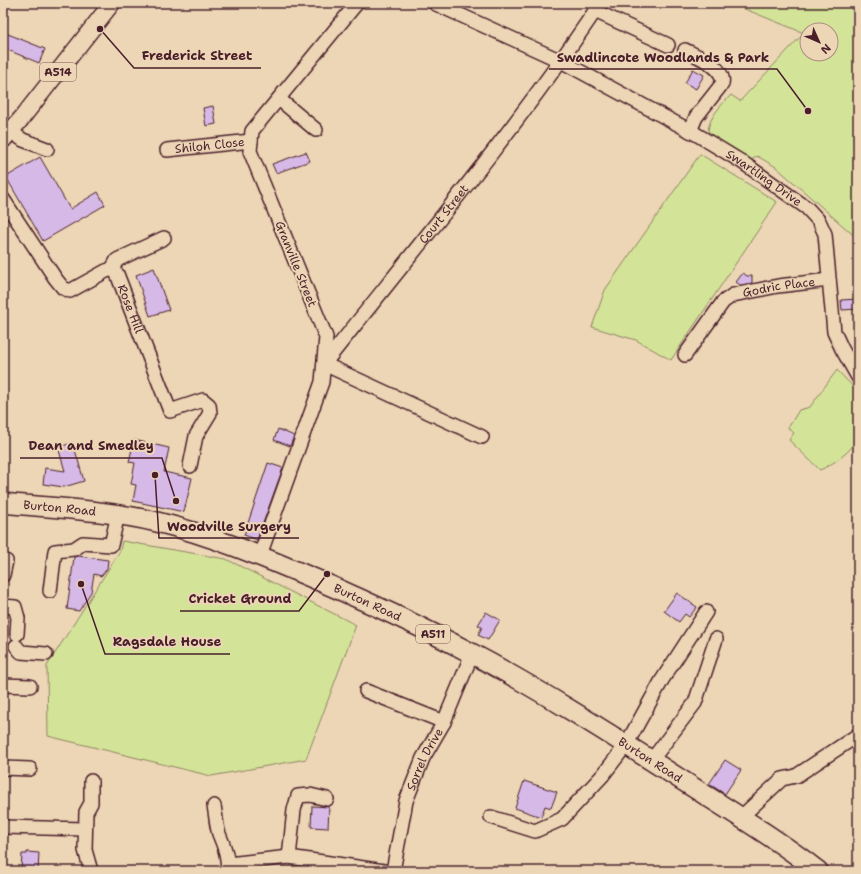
<svg xmlns="http://www.w3.org/2000/svg" width="861" height="874" font-family="'Shantell Sans',sans-serif">
<style>
.green{fill:#d3e498;stroke:#8e8262;fill-rule:evenodd}
.building{fill:#d6b9e6;stroke:#4a1f2b}
.lines{fill:none;stroke-linecap:round;stroke-linejoin:round}
.minor-casing{stroke:#4a1f2b;stroke-width:16}
.major-casing{stroke:#4a1f2b;stroke-width:19}
.highway-casing{stroke:#4a1f2b;stroke-width:22}
.minor{stroke:#ecd6b5;stroke-width:13}
.major{stroke:#ecd6b5;stroke-width:16}
.highway{stroke:#ecd6b5;stroke-width:19}
.labels{text-anchor:middle;stroke-width:4;stroke-linejoin:round;paint-order:stroke}
.shield{fill:#ecd6b5;stroke:#7b5654;stroke-width:1}
.shield-label{font-size:11px;font-weight:bold;fill:#4a1f2b}
.street-label{font-size:12px;fill:#4a1f2b;stroke:#ecd6b5}
.leader{fill:none;stroke:#4a1f2b;stroke-width:1.5}
.callout-dot{fill:#4a1f2b;stroke:#ecd6b5;stroke-width:1.5}
.callout-label{font-size:13px;text-anchor:middle;font-weight:bold;fill:#4a1f2b;stroke:#ecd6b5;stroke-width:4;stroke-linejoin:round;paint-order:stroke}
</style>
<rect width="100%" height="100%" fill="#ecd6b5"/>
<filter id="ink" filterUnits="userSpaceOnUse"><feTurbulence type="fractalNoise" baseFrequency=".025" numOctaves="2"/><feDisplacementMap in="SourceGraphic" scale="8" xChannelSelector="R" yChannelSelector="G"/><feConvolveMatrix kernelMatrix="1 2 1 2 8 2 1 2 1" color-interpolation-filters="sRGB"/></filter>
<g filter="url(#ink)">
<path class="green" d="M 730,3 L 858,3 L 858,239 L 776,167 L 757,156 L 750,161 L 718,140 L 708,131 C 709,117 722,104 731,95 L 740,101 L 804,33 ZM 807,30 L 831,30 L 831,54 L 807,54 Z
M 700,154 L 777,202 L 671,360 L 636,340 L 592,327 L 605,290 Z
M 837,370 L 858,392 C 858,401 860,431 858,437 C 853,451 833,464 820,470 L 789,440 L 794,433 L 788,428 L 799,410 L 810,407 Z
M 122,541 L 226,559 L 356,625 L 306,759 L 211,776 L 48,736 L 47,666 L 120,551 Z"/>
<path class="building" d="M 3,32 L 45,49 L 39,63 L 3,48 Z
M 693,69 L 704,75 L 696,89 L 685,83 Z
M 213,106 L 216,124 L 206,126 L 203,108 Z
M 306,152 L 310,161 L 276,173 L 272,164 Z
M 40,157 L 70,209 L 98,192 L 105,205 L 43,241 L 6,177 Z
M 154,268 L 169,310 L 150,316 L 136,275 Z
M 743,273 L 747,276 L 752,276 L 752,283 L 740,285 L 736,282 Z
M 858,299 L 858,309 L 842,310 L 841,300 Z
M 278,429 L 294,436 L 290,446 L 274,440 Z
M 134,440 L 169,448 L 164,472 L 192,478 L 184,512 L 133,501 L 136,485 L 131,484 L 135,463 L 129,462 Z
M 73,443 L 84,481 L 64,487 L 43,484 L 45,468 L 65,471 L 58,447 Z
M 268,463 L 283,468 L 257,540 L 244,535 Z
M 78,556 L 108,560 L 107,569 L 101,576 L 94,574 L 91,592 L 79,611 L 67,609 L 74,557 Z
M 677,593 L 697,607 L 689,617 L 685,614 L 679,622 L 664,611 Z
M 486,612 L 500,620 L 488,640 L 478,635 L 482,627 L 478,625 Z
M 725,760 L 741,770 L 725,794 L 709,784 Z
M 524,781 L 557,792 L 551,808 L 545,806 L 541,817 L 515,808 Z
M 312,806 L 329,807 L 328,828 L 311,827 Z
M 27,852 L 39,853 L 38,871 L 21,871 L 22,854 L 27,854 Z"/>
<g class="lines">
<g class="minor-casing">
<g id="minor">
<path id="s1" d="M 434,3 L 561,61 L 696,134 L 742,162 L 807,208 L 819,221 L 825,234 L 834,332 L 842,349 L 858,377"/>
<path d="M 685,50 C 697,56 726,67 722,84 L 696,117 L 690,131"/>
<path d="M 279,99 L 316,130"/>
<path d="M 10,131 L 23,140 L 47,149"/>
<path id="s2" d="M 167,150 L 251,141"/>
<path id="s3" d="M 3,199 L 55,278 L 63,288 L 70,291 L 106,271 L 112,269 L 117,274 L 170,411 L 203,400 L 209,405 L 210,413 L 196,436 L 190,466"/>
<path d="M 112,269 L 117,260 L 164,238"/>
<path id="s4" d="M 685,355 L 723,302 L 733,295 L 778,286 L 829,280"/>
<path id="s5" d="M 482,437 L 324,364 C 416,248 512,134 595,11 L 668,45"/>
<path d="M 260,555 L 322,382 L 326,337 L 250,151 L 252,131 L 357,3"/>
<path d="M 3,560 L 6,561 L 3,575"/>
<path d="M 50,591 L 55,551 L 74,549 L 83,543 L 111,545 L 118,514"/>
<path d="M 3,606 L 15,607 L 18,618 L 17,634"/>
<path d="M 16,646 L 21,652 L 46,654"/>
<path d="M 3,685 L 30,686"/>
<path d="M 366,691 L 444,722"/>
<path d="M 651,761 L 695,703 L 716,639"/>
<path d="M 3,768 L 30,769"/>
<path d="M 214,806 C 216,815 216,825 219,834 C 224,846 229,858 227,871"/>
<path d="M 491,817 L 535,831 L 562,819 L 603,775 L 626,745 L 662,680 L 706,612"/>
<path d="M 741,817 L 782,779 L 796,776 L 858,735"/>
<path d="M 3,827 L 85,829"/>
<path d="M 289,857 L 294,810 L 298,796 L 310,795 L 327,799"/>
<path d="M 228,864 L 289,857 L 384,871"/>
<path d="M 91,871 L 85,850 L 86,812 L 91,803 L 91,781"/>
<path id="s6" d="M 393,871 L 406,801 L 423,758 L 444,722 L 472,654"/>
</g>
</g>
<g class="major-casing">
<path id="major" d="M 3,140 L 21,119 L 112,3"/>
</g>
<g class="highway-casing">
<g id="highway">
<path id="s7" d="M 3,503 C 54,508 106,510 157,522 C 211,535 263,557 315,579 C 368,602 420,626 471,653 C 537,688 600,728 663,768 C 715,802 769,833 818,871"/>
</g>
</g>
<use href="#minor" class="minor"/>
<use href="#major" class="major"/>
<use href="#highway" class="highway"/>
</g>
</g>
<g class="labels">
<g class="shield">
<rect x="40" y="63" width="36" height="18" rx="3"/>
<rect x="416" y="625" width="34" height="18" rx="3"/>
</g>
<g class="shield-label">
<text x="58" y="76">A514</text>
<text x="433" y="638">A511</text>
</g>
<g class="street-label">
<text dy="4" stroke="none"><textPath href="#s2" startOffset="43">Shiloh Close</textPath></text>
<text dy="4" stroke="none"><textPath href="#s1" startOffset="374">Swartling Drive</textPath></text>
<text dy="4" stroke="none"><textPath href="#s5" startOffset="366">Court Street</textPath></text>
<text transform="translate(296 264) rotate(68)" y="4">Granville Street</text>
<text dy="4" stroke="none"><textPath href="#s4" startOffset="124">Godric Place</textPath></text>
<text dy="4" stroke="none"><textPath href="#s3" startOffset="207">Rose Hill</textPath></text>
<text dy="4" stroke="none"><textPath href="#s7" startOffset="57">Burton Road</textPath></text>
<text dy="4" stroke="none"><textPath href="#s7" startOffset="381">Burton Road</textPath></text>
<text dy="4" stroke="none"><textPath href="#s6" startOffset="117">Sorrel Drive</textPath></text>
<text dy="4" stroke="none"><textPath href="#s7" startOffset="705">Burton Road</textPath></text>
</g>
</g>
<path class="leader" d="M100 29L134 68H261M808 111L777 69H549M176 501L162 458H20M155 475L159 538H299M327 574L299 611H180M81 584L105 654H230"/>
<g class="callout-dot">
<circle cx="100" cy="29" r="4"/>
<circle cx="808" cy="111" r="4"/>
<circle cx="176" cy="501" r="4"/>
<circle cx="155" cy="475" r="4"/>
<circle cx="327" cy="574" r="4"/>
<circle cx="81" cy="584" r="4"/>
</g>
<g class="callout-label">
<text x="197" y="60">Frederick Street</text>
<text x="663" y="62">Swadlincote Woodlands &amp; Park</text>
<text x="91" y="450">Dean and Smedley</text>
<text x="229" y="531">Woodville Surgery</text>
<text x="240" y="603">Cricket Ground</text>
<text x="167" y="646">Ragsdale House</text>
</g>
<rect width="861" height="874" fill="none" stroke="#ecd6b5" stroke-width="16"/>
<rect x="8" y="8" width="845" height="858" fill="none" stroke="#4a1f2b" stroke-width="1.5" filter="url(#ink)"/>
<g transform="translate(819 42) rotate(135)"><circle r="19" fill="#ecd6b5" stroke="#ab8d7e"/>
<path d="M0-3L7 15L0 10L-7 15Z" fill="#4a1f2b"/>
<text y="-6" font-size="11" font-weight="bold" text-anchor="middle" fill="#4a1f2b">N</text>
</g>
</svg>
